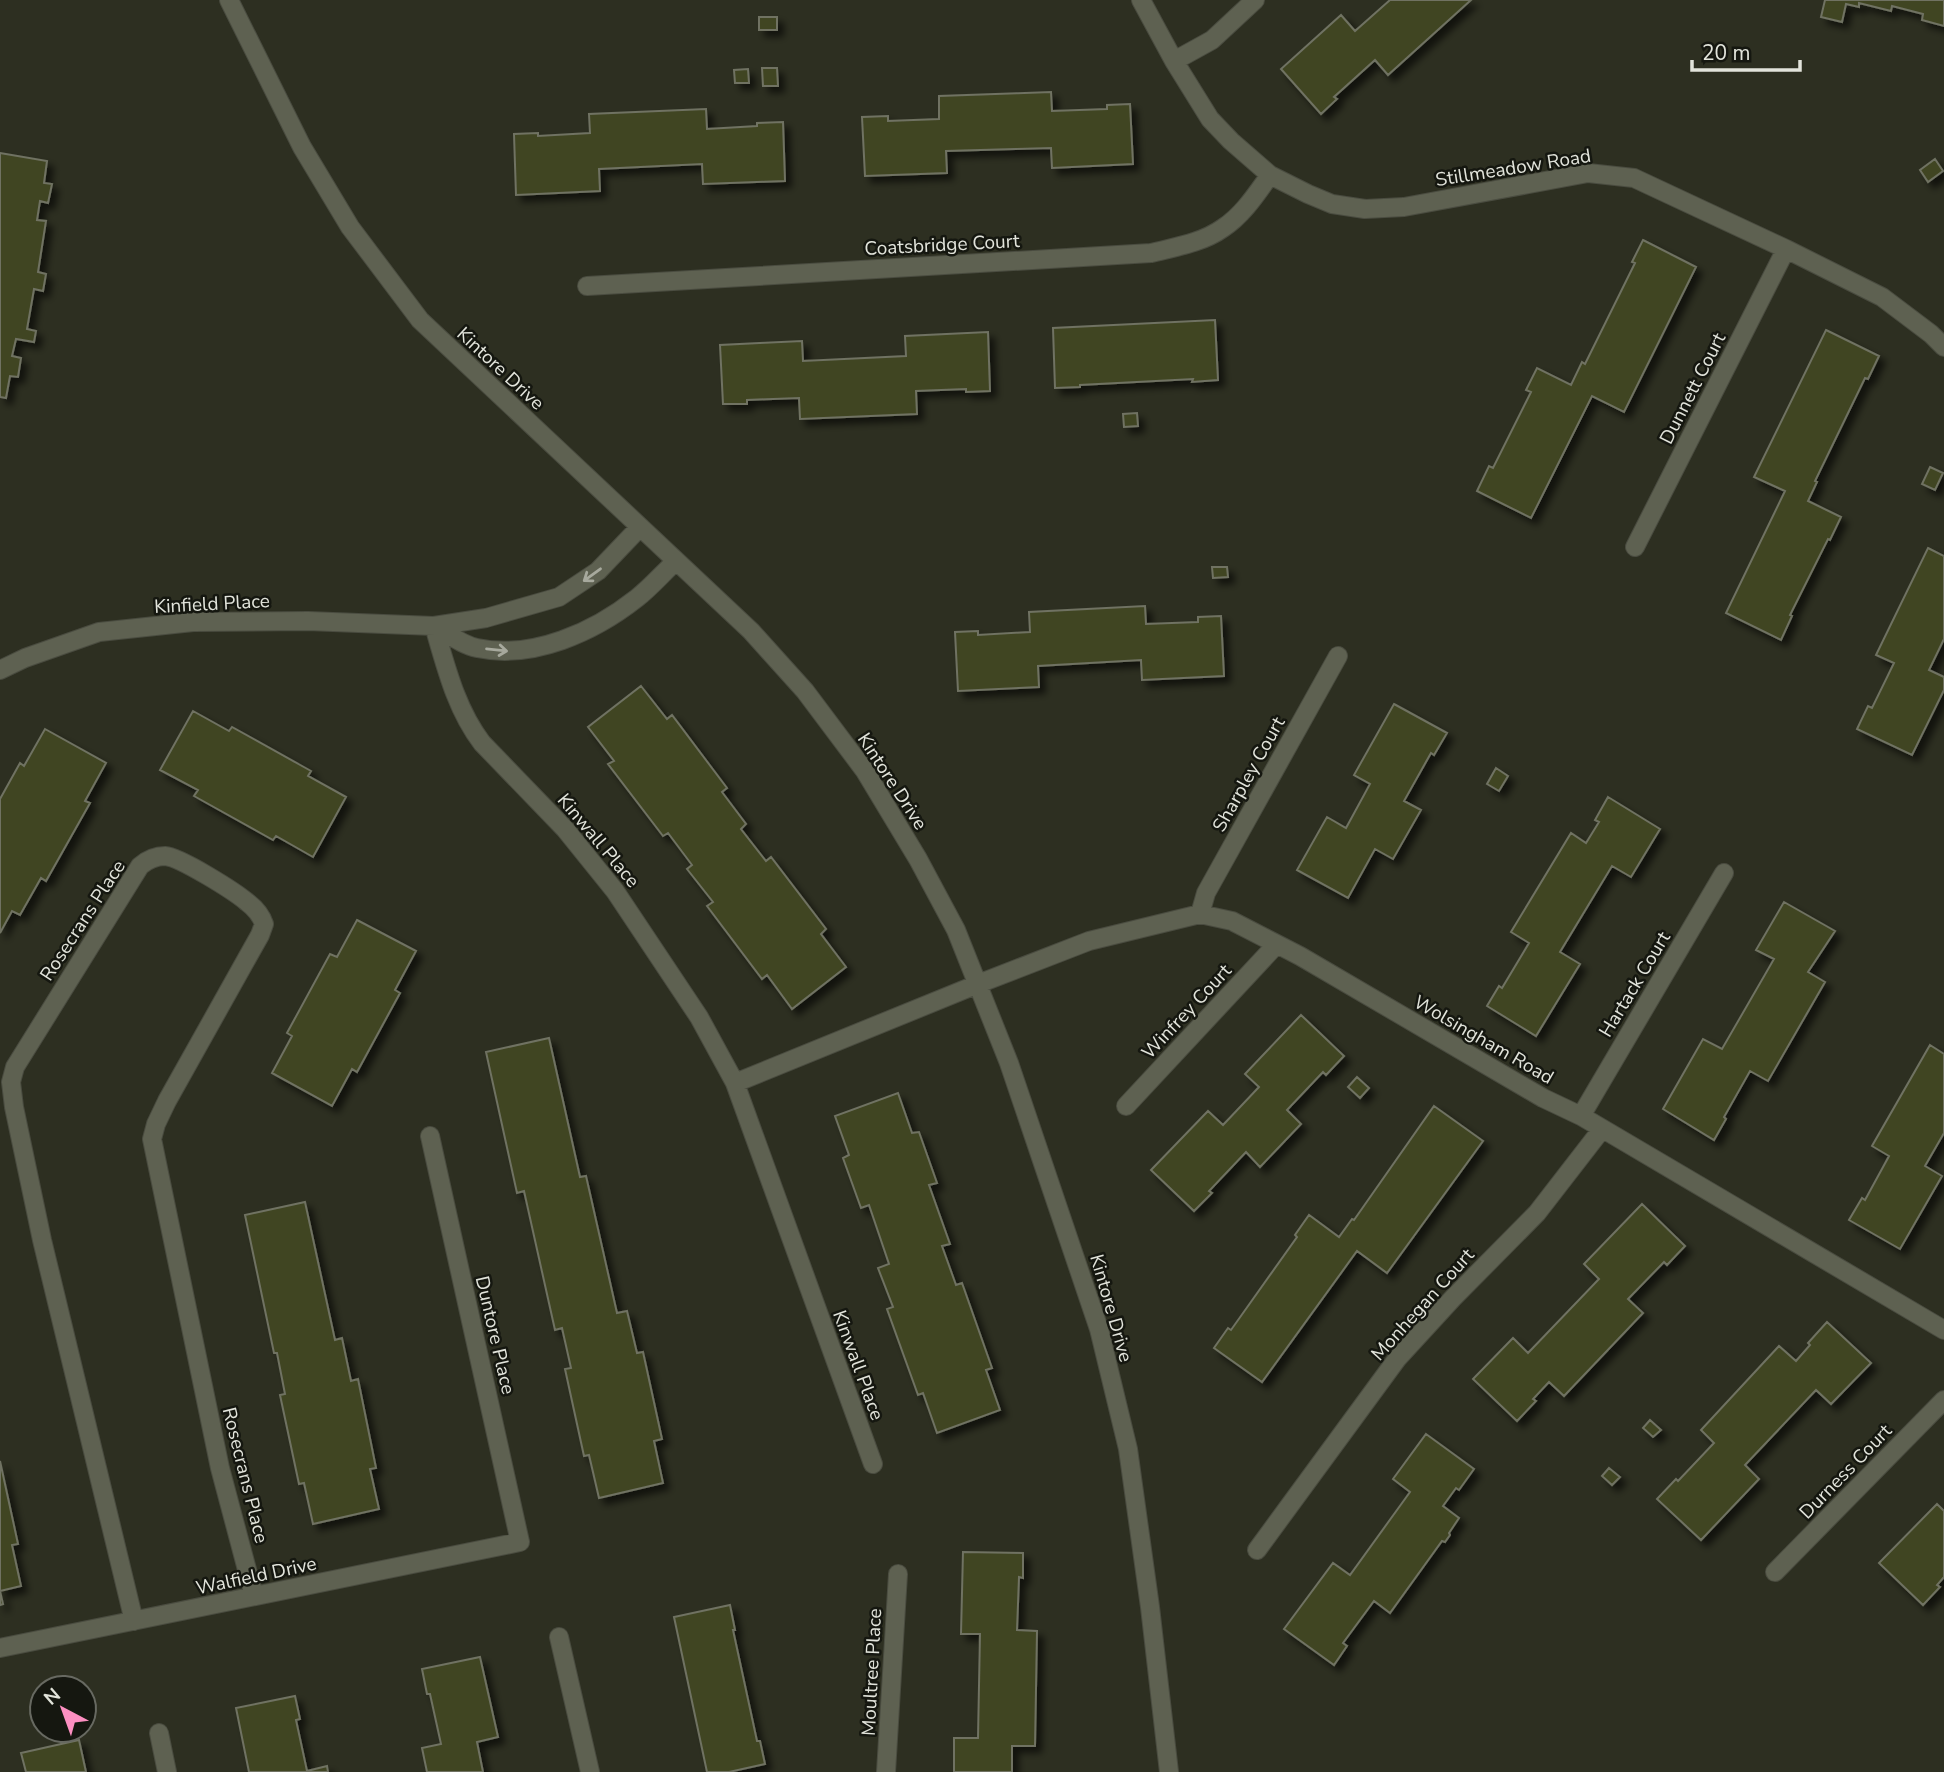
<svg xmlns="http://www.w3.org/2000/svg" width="1944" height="1772" font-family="'Nunito Sans',sans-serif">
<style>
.building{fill:#404522;stroke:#6f7262;stroke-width:2;filter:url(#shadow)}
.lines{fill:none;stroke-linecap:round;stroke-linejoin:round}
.street-casing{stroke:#4a4c40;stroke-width:20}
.street{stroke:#5e6151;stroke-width:18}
.oneway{stroke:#a7a99d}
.labels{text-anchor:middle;stroke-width:5;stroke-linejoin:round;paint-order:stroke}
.street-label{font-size:19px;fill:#e2e4db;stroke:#151710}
</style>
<defs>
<filter id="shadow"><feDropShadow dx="6" dy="6" stdDeviation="3.5" flood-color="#0009"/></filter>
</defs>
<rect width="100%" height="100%" fill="#2d2f21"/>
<path class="building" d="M 1390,0 L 1471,0 L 1388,75 L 1375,60 L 1334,97 L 1337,99 L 1321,114 L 1281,69 L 1341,15 L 1355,31 Z
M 1825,0 L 1944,0 L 1944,26 L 1922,20 L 1923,14 L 1892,6 L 1891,11 L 1859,3 L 1859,7 L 1846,4 L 1842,22 L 1821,17 Z
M 759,17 L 777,17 L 777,30 L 759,30 Z
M 762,68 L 777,68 L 778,86 L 763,86 Z
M 748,69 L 749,83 L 735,83 L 734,70 Z
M 1051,92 L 1052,111 L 1107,109 L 1107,105 L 1130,104 L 1133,164 L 1052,168 L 1051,148 L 946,151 L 947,173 L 865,176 L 862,117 L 888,116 L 888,121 L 939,119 L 939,96 Z
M 706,109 L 707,129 L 757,126 L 757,123 L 783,122 L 785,181 L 703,184 L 702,164 L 599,169 L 600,191 L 516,195 L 514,134 L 538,133 L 538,136 L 590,133 L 589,114 Z
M 0,153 L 47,161 L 44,183 L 52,184 L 48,203 L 40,201 L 37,220 L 46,221 L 38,272 L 46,274 L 43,291 L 34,289 L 27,329 L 36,331 L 34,342 L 16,339 L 12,356 L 21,358 L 18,377 L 10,376 L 6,398 L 0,397 Z
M 1935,159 L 1943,171 L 1928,182 L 1920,170 Z
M 1643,240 L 1696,267 L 1624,412 L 1592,396 L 1531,518 L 1477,491 L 1489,466 L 1493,468 L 1531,392 L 1526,390 L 1537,368 L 1571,385 L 1582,362 L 1585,364 L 1635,263 L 1632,262 Z
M 1215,320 L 1218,380 L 1192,382 L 1193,379 L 1080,385 L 1080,387 L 1055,388 L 1053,328 Z
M 1826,330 L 1879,356 L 1868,379 L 1865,378 L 1815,481 L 1817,482 L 1808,501 L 1841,517 L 1830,540 L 1828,539 L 1790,615 L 1792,616 L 1781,640 L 1726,613 L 1785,491 L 1754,477 Z
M 988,332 L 990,391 L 966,392 L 966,389 L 916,391 L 917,414 L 800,419 L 799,398 L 747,400 L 747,404 L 723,404 L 720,345 L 802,341 L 803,361 L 906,356 L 905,336 Z
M 1137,413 L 1138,426 L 1124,427 L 1123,414 Z
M 1930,467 L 1943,473 L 1935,490 L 1922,484 Z
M 1928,548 L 1944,556 L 1944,639 L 1929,670 L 1944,677 L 1944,690 L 1912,755 L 1857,729 L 1868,706 L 1872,708 L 1894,663 L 1876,655 Z
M 1212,567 L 1227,567 L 1228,577 L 1213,578 Z
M 1145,606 L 1146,624 L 1198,622 L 1198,617 L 1221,616 L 1224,676 L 1142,680 L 1141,660 L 1038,666 L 1039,687 L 958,691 L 955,632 L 978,631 L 978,635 L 1030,632 L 1029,612 Z
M 641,686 L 667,719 L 672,715 L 727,788 L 722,792 L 746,824 L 741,829 L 766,861 L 771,857 L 826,929 L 821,934 L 846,967 L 792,1009 L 767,975 L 762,979 L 707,906 L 713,902 L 687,869 L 692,865 L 668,833 L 663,836 L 608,764 L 614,761 L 588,727 Z
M 1394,704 L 1447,733 L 1434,755 L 1431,753 L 1404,801 L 1421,810 L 1393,859 L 1375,849 L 1348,898 L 1297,870 L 1327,817 L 1346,828 L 1370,784 L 1354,775 Z
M 193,711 L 229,731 L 232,727 L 311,771 L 308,776 L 346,797 L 313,857 L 276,836 L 273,840 L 194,796 L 198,790 L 160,770 Z
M 45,729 L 106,763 L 85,801 L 90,803 L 46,881 L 41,878 L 20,915 L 12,911 L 0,933 L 0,799 L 20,763 L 24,766 Z
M 1496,768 L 1508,776 L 1499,791 L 1487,784 Z
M 1608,797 L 1660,829 L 1631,877 L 1612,866 L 1560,952 L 1580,964 L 1536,1036 L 1487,1006 L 1499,986 L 1502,988 L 1529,943 L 1511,932 L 1571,833 L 1586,843 L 1599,822 L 1595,820 Z
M 1784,902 L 1835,931 L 1808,972 L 1825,982 L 1768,1081 L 1750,1071 L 1724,1117 L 1726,1119 L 1714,1140 L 1663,1109 L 1703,1039 L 1722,1049 L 1774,959 L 1756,950 Z
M 357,920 L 416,951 L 395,990 L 400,993 L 357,1072 L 352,1069 L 332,1106 L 272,1073 L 292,1036 L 287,1033 L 330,954 L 337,957 Z
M 1301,1015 L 1344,1056 L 1326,1075 L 1323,1072 L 1287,1110 L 1301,1124 L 1260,1167 L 1246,1152 L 1209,1191 L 1212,1193 L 1194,1211 L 1151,1170 L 1208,1111 L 1223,1125 L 1259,1087 L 1245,1074 Z
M 549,1038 L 580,1177 L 586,1176 L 617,1313 L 627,1311 L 637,1353 L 643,1352 L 662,1439 L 654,1441 L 663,1483 L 599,1498 L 589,1455 L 584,1456 L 565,1369 L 571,1368 L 562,1328 L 555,1330 L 524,1191 L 517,1193 L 486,1052 Z
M 1930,1045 L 1944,1054 L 1944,1133 L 1925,1166 L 1942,1176 L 1900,1249 L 1849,1220 L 1862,1198 L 1865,1200 L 1889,1156 L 1872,1146 Z
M 1357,1077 L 1369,1088 L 1360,1098 L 1348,1087 Z
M 898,1093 L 912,1133 L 919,1132 L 937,1183 L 929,1185 L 950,1244 L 942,1246 L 956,1285 L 962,1283 L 992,1368 L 986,1370 L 1000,1410 L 937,1433 L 923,1393 L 918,1395 L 887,1309 L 893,1307 L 878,1268 L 889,1264 L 869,1205 L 861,1208 L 843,1158 L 849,1155 L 835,1116 Z
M 1434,1106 L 1483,1141 L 1387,1273 L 1357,1251 L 1262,1382 L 1214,1348 L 1228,1328 L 1231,1330 L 1297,1237 L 1295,1235 L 1309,1215 L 1339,1237 L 1352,1219 L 1354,1220 Z
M 305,1202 L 335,1340 L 342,1338 L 351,1381 L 358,1379 L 376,1468 L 370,1469 L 379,1509 L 313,1524 L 304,1483 L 299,1484 L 280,1395 L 285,1394 L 277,1353 L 274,1353 L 245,1215 Z
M 1642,1204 L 1685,1246 L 1667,1265 L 1664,1262 L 1628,1299 L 1643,1313 L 1564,1396 L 1549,1382 L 1533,1399 L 1536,1401 L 1517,1421 L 1473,1379 L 1513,1338 L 1528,1353 L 1599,1279 L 1584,1264 Z
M 1827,1322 L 1871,1363 L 1831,1404 L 1816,1390 L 1745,1465 L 1759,1479 L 1701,1540 L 1657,1499 L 1676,1479 L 1678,1481 L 1714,1443 L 1701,1430 L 1779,1346 L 1796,1361 L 1810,1345 L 1808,1343 Z
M 1650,1420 L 1661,1430 L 1653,1437 L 1643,1428 Z
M 1426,1434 L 1474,1469 L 1459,1490 L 1456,1488 L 1443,1506 L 1459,1518 L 1449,1533 L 1450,1535 L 1445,1542 L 1442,1541 L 1390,1613 L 1374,1601 L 1343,1643 L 1347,1646 L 1334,1665 L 1284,1629 L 1333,1563 L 1350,1575 L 1410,1492 L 1393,1479 Z
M 0,1461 L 18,1544 L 12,1545 L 21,1586 L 0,1591 L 3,1604 L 0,1605 Z
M 1609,1468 L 1620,1477 L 1612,1485 L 1602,1476 Z
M 1937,1504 L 1944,1511 L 1944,1577 L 1937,1585 L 1940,1587 L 1923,1605 L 1879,1563 Z
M 963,1552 L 1023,1553 L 1023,1578 L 1019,1577 L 1017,1630 L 1037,1631 L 1035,1746 L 1012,1746 L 1012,1772 L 954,1772 L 954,1738 L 978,1738 L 980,1634 L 961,1634 Z
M 730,1605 L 735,1630 L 733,1630 L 757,1741 L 760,1741 L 765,1764 L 729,1772 L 707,1772 L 674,1617 Z
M 480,1657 L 498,1737 L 477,1742 L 483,1772 L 427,1772 L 422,1748 L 441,1744 L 430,1694 L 427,1694 L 422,1669 Z
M 295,1696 L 300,1719 L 296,1720 L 307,1771 L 327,1766 L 328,1772 L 249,1772 L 236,1708 Z
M 79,1740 L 86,1772 L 26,1772 L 21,1753 Z"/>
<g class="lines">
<g class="street-casing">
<path id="street" d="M 229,0 L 302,147 L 350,227 L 420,320 L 751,631 L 805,691 L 865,771 L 918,859 L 956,930 L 1009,1063 L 1099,1329 L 1128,1449 L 1150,1607 L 1169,1772
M 1141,0 L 1174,61 L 1210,119 L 1231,141 L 1270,175 L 1308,194 L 1332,204 L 1365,209 L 1404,207 L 1588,173 L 1634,178 L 1786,249 L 1882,297 L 1931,334 L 1944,347
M 1174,61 L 1212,40 L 1255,0
M 587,286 L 1151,253 C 1175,247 1202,243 1223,228 C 1243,215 1257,193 1270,175
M 1635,547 L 1786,249
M 434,626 C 446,667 456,709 482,743 L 565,829 L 615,891 L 699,1017 L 735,1083 L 873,1464
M 434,626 C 447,633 462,645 477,648 C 533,660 594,632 637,598 C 651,587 663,573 676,561
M 0,670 L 25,658 L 99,632 L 193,622 L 308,621 L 434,626 L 486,618 L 559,597 L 598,571 L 640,527
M 1200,914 L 1206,893 L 1338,656
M 735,1083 L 978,984 L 1089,941 L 1200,914 L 1232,921 L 1300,956 L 1543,1098 L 1581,1116 L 1944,1330
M 1126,1106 L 1276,945
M 1581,1116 L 1724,873
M 1257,1550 L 1397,1359 L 1453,1298 L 1537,1213 L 1602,1129
M 1775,1572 L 1944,1400
M 134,1621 L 42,1240 L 14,1107 L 11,1082 L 15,1067 L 140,866 C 147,860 155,856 165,856 C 180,857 234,891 247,902 C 255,908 261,915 264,924 L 260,935 L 167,1101 L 156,1124 L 152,1139 L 220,1468 L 254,1596
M 559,1637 L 590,1772
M 0,1648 L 520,1542 L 430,1136
M 159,1733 L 167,1772
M 886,1772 L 898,1574"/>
</g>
<use href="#street" class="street"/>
</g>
<defs><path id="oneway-shaft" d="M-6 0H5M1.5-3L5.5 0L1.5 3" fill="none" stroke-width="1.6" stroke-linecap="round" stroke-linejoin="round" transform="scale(1.75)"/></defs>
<g class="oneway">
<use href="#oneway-shaft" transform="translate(592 575) rotate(144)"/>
<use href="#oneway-shaft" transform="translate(497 650) rotate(6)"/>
</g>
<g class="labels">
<g class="street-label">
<text transform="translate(1513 167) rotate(-9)" y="7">Stillmeadow Road</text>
<text transform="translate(942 244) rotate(-3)" y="7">Coatsbridge Court</text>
<text transform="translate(501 368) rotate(43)" y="7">Kintore Drive</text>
<text transform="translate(1692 388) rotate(-63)" y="7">Dunnett Court</text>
<text transform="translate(212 603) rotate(-3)" y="7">Kinfield Place</text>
<text transform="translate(1248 774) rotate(-61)" y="7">Sharpley Court</text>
<text transform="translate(893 781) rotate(57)" y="7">Kintore Drive</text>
<text transform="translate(599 840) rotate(50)" y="7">Kinwall Place</text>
<text transform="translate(82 920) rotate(-57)" y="7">Rosecrans Place</text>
<text transform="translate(1634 984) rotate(-59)" y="7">Hartack Court</text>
<text transform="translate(1186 1011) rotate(-47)" y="7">Winfrey Court</text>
<text transform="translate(1484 1039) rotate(30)" y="7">Wolsingham Road</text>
<text transform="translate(1422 1304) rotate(-48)" y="7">Monhegan Court</text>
<text transform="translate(1112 1308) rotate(74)" y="7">Kintore Drive</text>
<text transform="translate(496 1335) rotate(77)" y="7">Duntore Place</text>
<text transform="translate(859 1365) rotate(70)" y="7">Kinwall Place</text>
<text transform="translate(1845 1471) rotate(-46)" y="7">Durness Court</text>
<text transform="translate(246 1475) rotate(76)" y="7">Rosecrans Place</text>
<text transform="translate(256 1575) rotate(-12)" y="7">Walfield Drive</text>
<text transform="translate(871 1672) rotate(-87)" y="7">Moultree Place</text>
</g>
</g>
<g transform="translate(63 1709) rotate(319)"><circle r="33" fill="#151710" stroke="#676961" stroke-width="2"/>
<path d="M0-5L12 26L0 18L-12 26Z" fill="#fc8fc1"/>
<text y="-10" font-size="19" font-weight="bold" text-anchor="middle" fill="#e2e4db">N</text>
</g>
<path d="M1692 60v10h108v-10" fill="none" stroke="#e2e4db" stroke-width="3.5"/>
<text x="1702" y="60" font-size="21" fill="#e2e4db" stroke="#151710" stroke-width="5" paint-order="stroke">20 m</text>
</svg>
